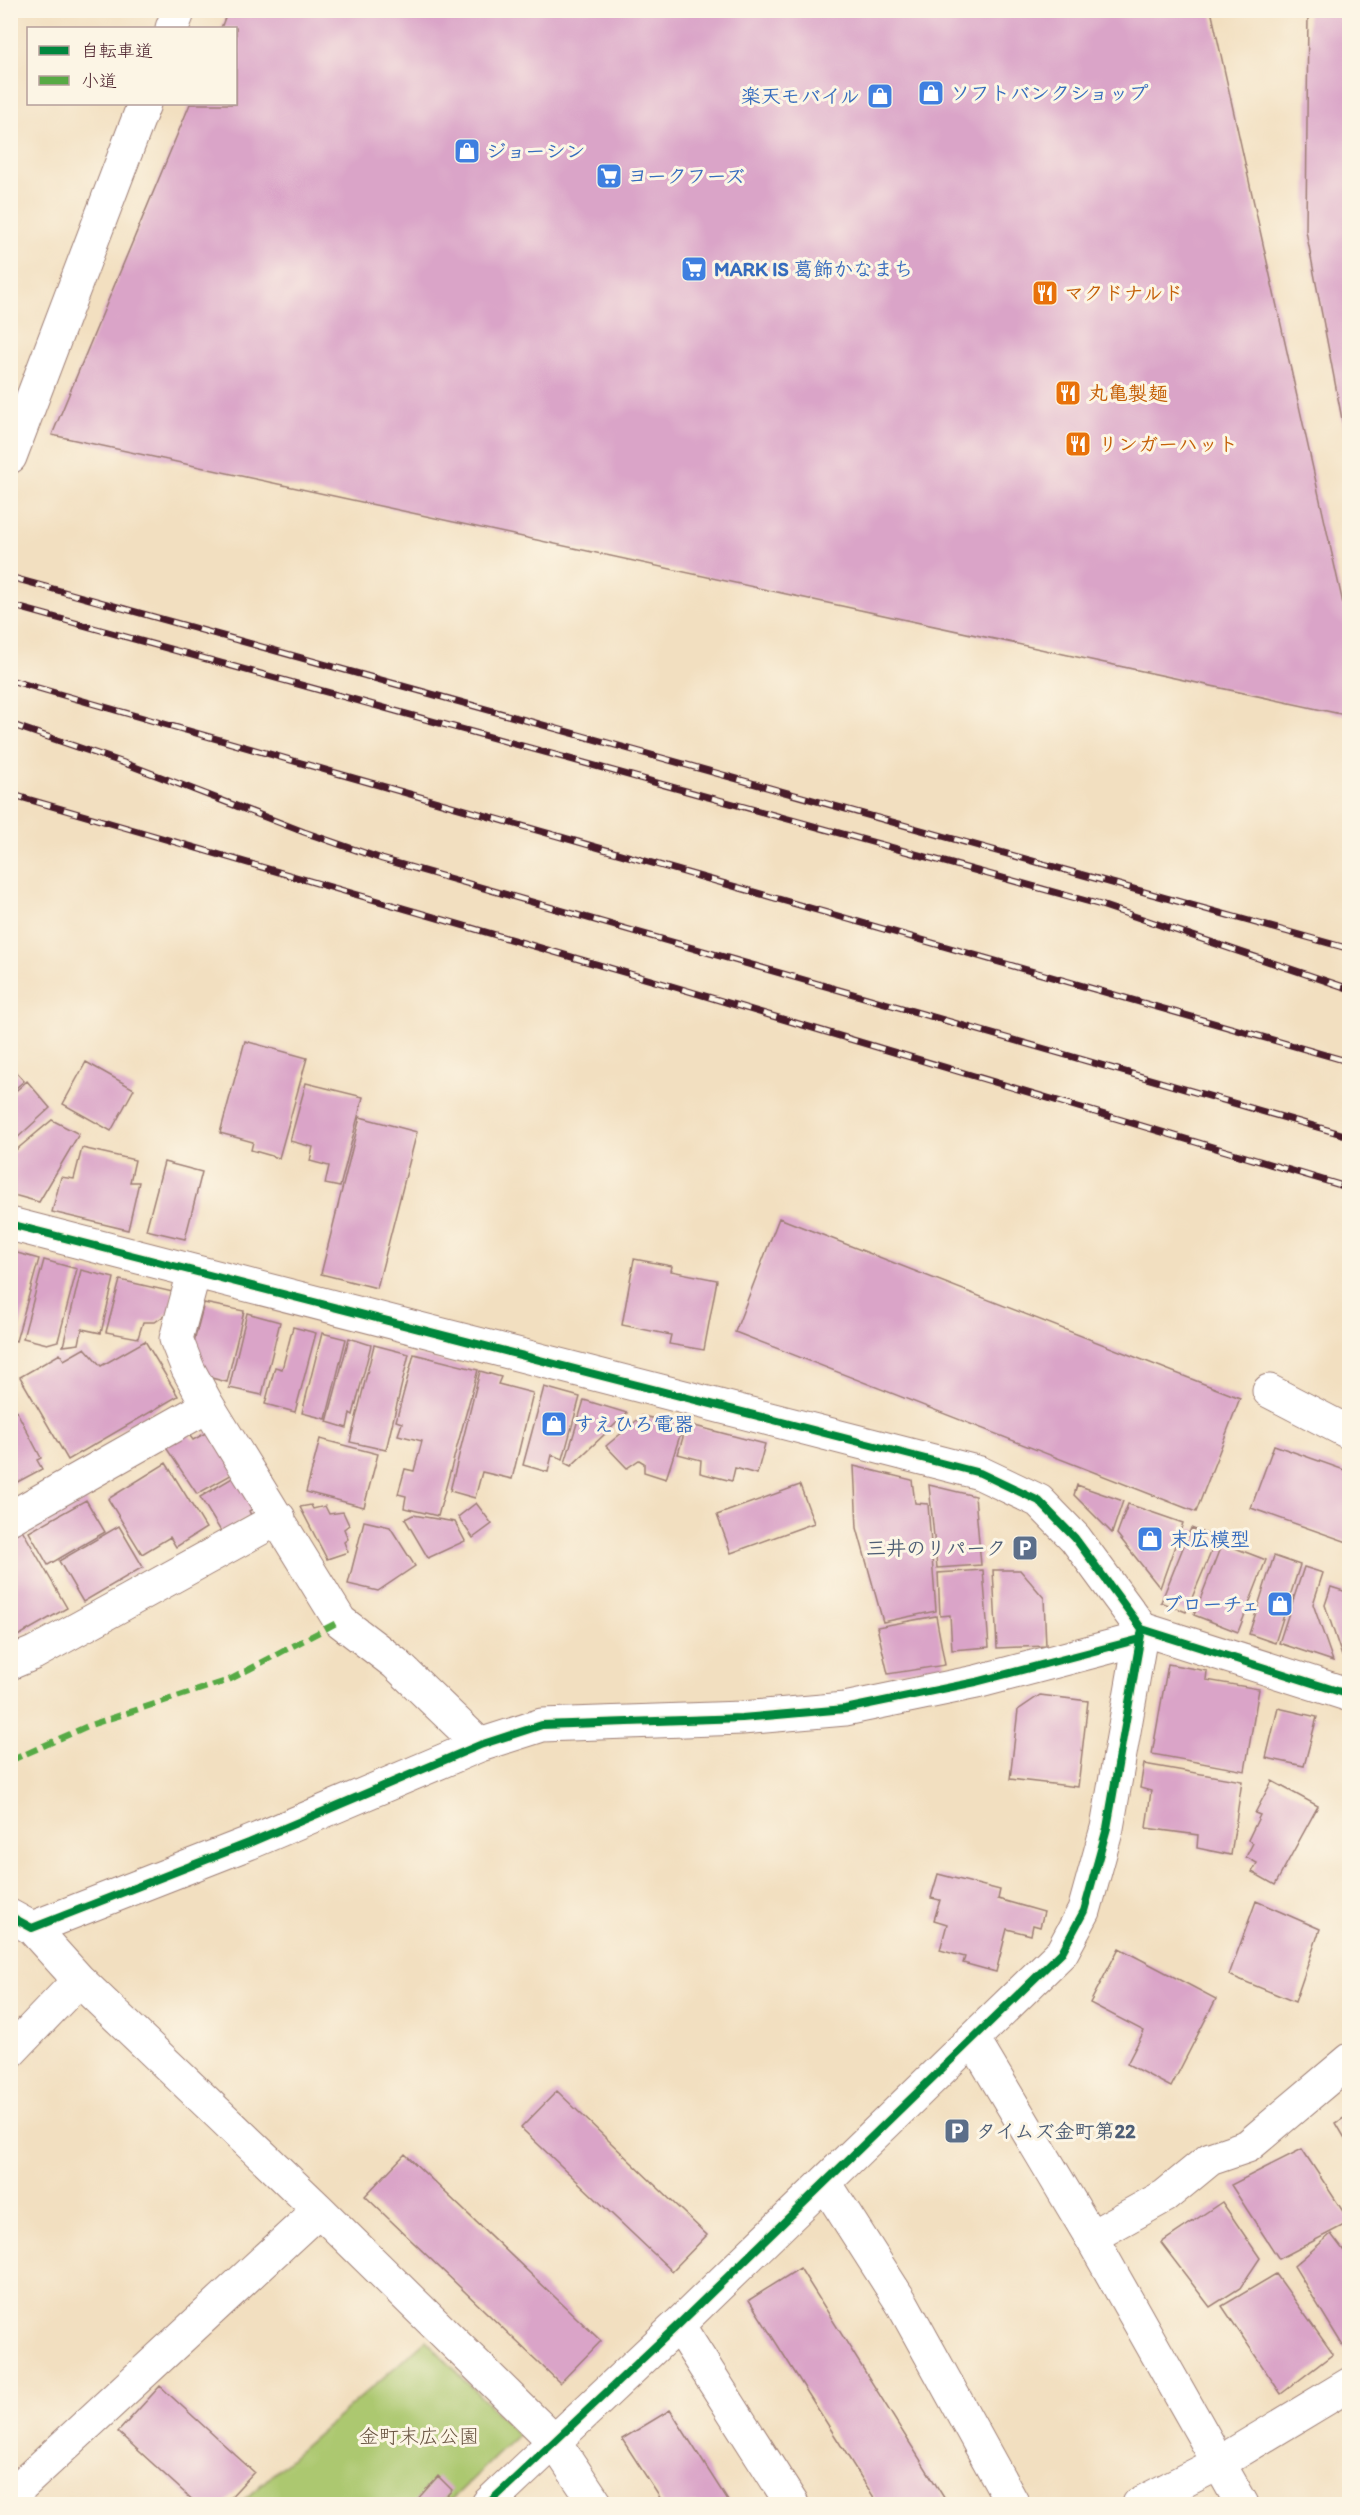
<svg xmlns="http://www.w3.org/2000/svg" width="1360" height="2515" font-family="Itim,'Klee One',sans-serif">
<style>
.green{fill:#acc86f;stroke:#7b744d;stroke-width:1.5}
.building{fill:#daa4c8}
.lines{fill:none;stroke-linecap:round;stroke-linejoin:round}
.minor-casing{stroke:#9e7f76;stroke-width:35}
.minor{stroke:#fff;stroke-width:33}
.rail-casing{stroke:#4a1f2b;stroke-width:7}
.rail{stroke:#fcf5e5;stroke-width:4.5;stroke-dasharray:14;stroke-linecap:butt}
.quiet{stroke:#57aa44;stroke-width:6;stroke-dasharray:12 6;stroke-linecap:butt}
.cycleway-casing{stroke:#fcf5e5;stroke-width:11}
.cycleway{stroke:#00873e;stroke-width:8}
.labels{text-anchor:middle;stroke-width:6;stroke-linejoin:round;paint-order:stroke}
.shop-label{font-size:20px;font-weight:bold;fill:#366cbe;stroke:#fcf5e5;text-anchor:start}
.food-label{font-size:20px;font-weight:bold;fill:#c56008;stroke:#fcf5e5;text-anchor:start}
.service-label{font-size:20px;font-weight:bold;fill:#4e5e75;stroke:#fcf5e5;text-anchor:end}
.park-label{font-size:20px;fill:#67523f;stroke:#fcf5e5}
</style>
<rect width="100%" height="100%" fill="#fcf5e5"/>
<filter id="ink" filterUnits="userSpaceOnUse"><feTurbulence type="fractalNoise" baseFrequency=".0167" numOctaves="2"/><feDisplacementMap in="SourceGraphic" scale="12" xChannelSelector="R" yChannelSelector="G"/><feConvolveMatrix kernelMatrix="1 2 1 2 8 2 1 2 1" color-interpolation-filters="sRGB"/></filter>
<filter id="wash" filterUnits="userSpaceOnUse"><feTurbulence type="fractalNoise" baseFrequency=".008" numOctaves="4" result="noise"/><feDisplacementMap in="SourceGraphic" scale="24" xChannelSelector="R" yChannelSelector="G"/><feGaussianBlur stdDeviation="1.35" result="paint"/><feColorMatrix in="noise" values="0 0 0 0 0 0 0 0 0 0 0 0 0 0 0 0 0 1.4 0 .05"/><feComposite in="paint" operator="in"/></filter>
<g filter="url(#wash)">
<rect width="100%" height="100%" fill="#f2dfc0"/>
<path class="green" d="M 426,2340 L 518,2435 L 447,2504 L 239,2504 Z"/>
<g id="blocks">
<path class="building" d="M 228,10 L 1211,10 L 1350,635 L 1350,716 L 52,435 L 190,104 L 236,104 L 236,28 L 221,28 Z
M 1308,10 L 1350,10 L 1350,443 L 1345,435 L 1306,231 Z
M 245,1041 L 307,1058 L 279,1158 L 251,1150 L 253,1142 L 220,1133 Z
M 86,1062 L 134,1089 L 111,1131 L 63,1104 Z
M 10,1066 L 24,1081 L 10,1093 Z
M 27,1081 L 50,1108 L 15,1140 L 10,1135 L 10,1096 Z
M 306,1083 L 363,1097 L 340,1187 L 325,1184 L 329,1166 L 310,1161 L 313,1147 L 290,1141 Z
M 360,1117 L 417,1132 L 377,1288 L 321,1274 Z
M 52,1120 L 79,1134 L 39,1202 L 10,1194 L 10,1155 Z
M 82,1148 L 135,1160 L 130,1182 L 139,1182 L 128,1230 L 52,1212 L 61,1177 L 74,1179 Z
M 164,1162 L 202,1172 L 185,1239 L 146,1230 Z
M 779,1218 L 1240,1398 L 1196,1512 L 735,1332 Z
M 10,1251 L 39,1259 L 16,1341 L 10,1339 Z
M 634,1259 L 672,1266 L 671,1271 L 717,1280 L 704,1350 L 669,1344 L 671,1335 L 622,1325 Z
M 44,1260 L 77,1269 L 58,1341 L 47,1344 L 23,1338 Z
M 81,1270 L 114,1278 L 101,1333 L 82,1329 L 79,1344 L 63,1346 Z
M 120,1280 L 173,1292 L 171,1311 L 155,1322 L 143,1322 L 138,1338 L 106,1332 Z
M 204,1303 L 244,1311 L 227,1382 L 204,1376 L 193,1346 Z
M 247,1313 L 280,1322 L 262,1395 L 229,1388 Z
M 293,1327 L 316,1333 L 295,1412 L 265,1404 L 275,1367 L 282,1369 Z
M 322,1333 L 346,1339 L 326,1419 L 302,1413 Z
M 349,1338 L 371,1345 L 353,1415 L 350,1413 L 347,1428 L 327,1422 Z
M 145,1341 L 178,1396 L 68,1460 L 20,1377 L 60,1354 L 64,1360 L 85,1348 L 101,1366 Z
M 374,1345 L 409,1354 L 386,1450 L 350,1442 Z
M 414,1354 L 478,1370 L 438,1516 L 404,1508 L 406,1496 L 398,1494 L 405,1469 L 414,1471 L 422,1441 L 398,1435 L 402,1423 L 396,1421 Z
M 480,1371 L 501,1377 L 498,1384 L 533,1393 L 512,1479 L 482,1472 L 475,1498 L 450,1491 Z
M 544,1387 L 580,1397 L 563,1459 L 552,1455 L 548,1472 L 523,1465 Z
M 584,1400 L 627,1413 L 571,1466 L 565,1463 Z
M 16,1410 L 41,1458 L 37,1460 L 42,1469 L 10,1486 L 10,1413 Z
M 642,1416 L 657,1419 L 657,1416 L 684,1423 L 666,1479 L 644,1472 L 644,1463 L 639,1460 L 627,1468 L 606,1446 Z
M 687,1424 L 765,1444 L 757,1474 L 735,1468 L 732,1481 L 700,1473 L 701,1460 L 678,1454 Z
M 211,1430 L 238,1471 L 197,1494 L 165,1446 L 187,1432 L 193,1440 Z
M 320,1439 L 378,1454 L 364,1507 L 306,1492 Z
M 1274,1445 L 1350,1472 L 1350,1543 L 1251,1508 Z
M 166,1463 L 206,1528 L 176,1547 L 170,1537 L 142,1554 L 108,1499 Z
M 854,1466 L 912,1480 L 915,1503 L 928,1504 L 936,1611 L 883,1622 L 857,1528 Z
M 239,1474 L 257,1506 L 249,1511 L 251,1515 L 222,1533 L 200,1497 Z
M 800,1485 L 814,1523 L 731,1553 L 717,1515 Z
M 929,1485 L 975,1496 L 981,1565 L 937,1568 Z
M 1077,1485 L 1123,1501 L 1112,1533 L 1074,1495 Z
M 86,1500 L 105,1532 L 48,1565 L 29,1532 Z
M 476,1503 L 492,1524 L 473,1538 L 458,1517 Z
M 1128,1504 L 1183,1523 L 1160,1588 L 1117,1534 Z
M 311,1505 L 313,1509 L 325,1506 L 329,1514 L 343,1512 L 349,1525 L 344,1529 L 348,1539 L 344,1542 L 348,1552 L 327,1559 L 300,1507 Z
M 413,1515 L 455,1522 L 465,1541 L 428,1558 L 405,1519 Z
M 364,1521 L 390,1527 L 415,1566 L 378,1591 L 348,1584 Z
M 20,1526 L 67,1608 L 16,1637 L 10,1628 L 10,1531 Z
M 119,1526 L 143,1567 L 83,1602 L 59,1561 Z
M 1191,1528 L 1217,1538 L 1186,1612 L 1161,1602 Z
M 1222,1543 L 1266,1560 L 1238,1632 L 1194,1615 Z
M 1274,1556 L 1300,1565 L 1275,1643 L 1249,1634 Z
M 1304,1567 L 1323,1573 L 1313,1604 L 1333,1661 L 1279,1643 Z
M 983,1570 L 989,1647 L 952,1650 L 950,1615 L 940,1616 L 938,1573 Z
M 993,1570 L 1020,1570 L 1044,1598 L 1046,1646 L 997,1648 Z
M 1331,1587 L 1350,1593 L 1350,1658 L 1342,1656 L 1325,1605 Z
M 936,1616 L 945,1665 L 888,1674 L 877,1627 Z
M 1168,1664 L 1207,1671 L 1206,1680 L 1259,1689 L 1245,1771 L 1152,1754 Z
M 1040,1695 L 1088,1701 L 1078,1787 L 1010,1779 L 1018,1710 Z
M 1278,1708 L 1317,1717 L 1304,1766 L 1266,1758 Z
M 1144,1764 L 1242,1781 L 1231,1855 L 1197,1848 L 1198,1835 L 1146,1828 L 1151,1791 L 1140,1788 Z
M 1272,1781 L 1318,1806 L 1275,1885 L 1252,1872 L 1257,1863 L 1246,1857 L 1253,1843 L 1248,1840 L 1260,1815 L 1255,1813 Z
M 938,1874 L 1000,1890 L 998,1899 L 1044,1912 L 1040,1927 L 1033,1925 L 1031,1935 L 1007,1929 L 996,1972 L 963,1963 L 965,1957 L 940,1950 L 947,1924 L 934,1920 L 940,1900 L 931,1898 Z
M 1256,1901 L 1320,1929 L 1295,2002 L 1229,1975 Z
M 1119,1948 L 1216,1999 L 1171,2087 L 1127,2064 L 1144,2031 L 1090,2003 Z
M 557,2091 L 707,2235 L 672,2271 L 521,2128 Z
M 1350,2114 L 1350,2147 L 1336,2123 Z
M 1302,2149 L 1350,2222 L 1279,2259 L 1231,2185 Z
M 405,2154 L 601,2341 L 560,2383 L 365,2196 Z
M 1222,2202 L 1260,2258 L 1240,2288 L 1210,2307 L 1161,2243 Z
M 1331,2234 L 1350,2259 L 1350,2347 L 1343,2346 L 1294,2266 Z
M 800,2268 L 948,2504 L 878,2504 L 749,2300 Z
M 1276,2274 L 1333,2354 L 1281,2394 L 1222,2306 Z
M 160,2386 L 254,2472 L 224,2504 L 197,2504 L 118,2432 Z
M 670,2410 L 730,2504 L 664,2504 L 622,2439 Z
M 438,2476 L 452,2490 L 439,2504 L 418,2504 L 415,2502 Z"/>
</g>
</g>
<g filter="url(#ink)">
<use href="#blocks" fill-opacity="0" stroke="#9e7f76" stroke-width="1.5"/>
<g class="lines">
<g class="minor-casing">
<path id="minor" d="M 172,28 L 179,10
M 10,457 L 144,104
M 10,1224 L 980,1473 L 1039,1501 L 1075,1538 L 1142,1629 L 1350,1695
M 194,1272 L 176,1339 L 188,1369 L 208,1406 L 340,1621 L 395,1663 L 480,1745
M 1269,1391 L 1350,1433
M 10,1518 L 208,1406
M 10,1663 L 34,1653 L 279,1518
M 10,1916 L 32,1928 L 249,1843 L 480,1745 L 542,1725 L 742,1718 L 845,1709 L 976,1682 L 1140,1639
M 32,1928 L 79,1980 L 319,2210 L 554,2441 L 596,2504
M 973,2039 L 1091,2237 L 1242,2504
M 10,2052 L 79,1980
M 825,2183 L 903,2305 L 1013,2504
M 1091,2237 L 1165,2196 L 1210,2159 L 1248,2146 L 1350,2060
M 678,2325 L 792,2504
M 10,2496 L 319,2210
M 488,2504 L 678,2325 L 1062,1952 L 1084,1911 L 1107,1828 L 1142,1629
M 1139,2504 L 1219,2463 L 1350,2384"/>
</g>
<use href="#minor" class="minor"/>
<g class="rail-casing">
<path id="rail" d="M 10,577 L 1350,949
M 10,605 L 1101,905 L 1350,989
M 10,680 L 1350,1062
M 10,724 L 127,764 L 304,832 L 382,859 L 1345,1135
M 10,794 L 675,987 L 1350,1188"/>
</g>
<use href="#rail" class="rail"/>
<path class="quiet" d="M 10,1761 L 90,1725 L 229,1680 L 340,1621"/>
<g class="cycleway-casing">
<path id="cycleway" d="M 10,1224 L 980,1473 L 1039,1501 L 1075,1538 L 1142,1629 L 1350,1695
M 10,1916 L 32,1928 L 249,1843 L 480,1745 L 542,1725 L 742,1718 L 845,1709 L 976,1682 L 1140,1639
M 488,2504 L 678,2325 L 1062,1952 L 1084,1911 L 1107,1828 L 1142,1629"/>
</g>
<use href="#cycleway" class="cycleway"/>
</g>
</g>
<defs>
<g id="shop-square" transform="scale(1.35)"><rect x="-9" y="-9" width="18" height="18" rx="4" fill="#3f7fe0" stroke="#fcf5e5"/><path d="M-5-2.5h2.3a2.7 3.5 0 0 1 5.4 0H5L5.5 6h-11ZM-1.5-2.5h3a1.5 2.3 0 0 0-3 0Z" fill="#fff"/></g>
<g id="supermarket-square" transform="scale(1.35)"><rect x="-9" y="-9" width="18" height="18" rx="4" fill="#3f7fe0" stroke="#fcf5e5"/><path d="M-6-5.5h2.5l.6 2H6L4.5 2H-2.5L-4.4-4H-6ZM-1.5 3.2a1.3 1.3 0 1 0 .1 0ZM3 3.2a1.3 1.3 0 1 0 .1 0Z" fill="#fff"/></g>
<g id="restaurant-square" transform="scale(1.35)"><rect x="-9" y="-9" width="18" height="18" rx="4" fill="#e8710a" stroke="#fcf5e5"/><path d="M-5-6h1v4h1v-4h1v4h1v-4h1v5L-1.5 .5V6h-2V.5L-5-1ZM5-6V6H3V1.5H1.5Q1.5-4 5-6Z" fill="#fff"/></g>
<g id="parking-square" transform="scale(1.35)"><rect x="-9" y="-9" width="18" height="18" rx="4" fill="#5c6f8a" stroke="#fcf5e5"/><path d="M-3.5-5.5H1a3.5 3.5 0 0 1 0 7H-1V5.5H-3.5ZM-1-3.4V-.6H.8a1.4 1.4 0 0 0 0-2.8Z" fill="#fff"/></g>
</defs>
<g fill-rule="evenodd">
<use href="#shop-square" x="931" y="93"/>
<use href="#shop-square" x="880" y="96"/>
<use href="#shop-square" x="467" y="151"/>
<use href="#supermarket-square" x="609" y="176"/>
<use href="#supermarket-square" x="694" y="269"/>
<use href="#restaurant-square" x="1045" y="293"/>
<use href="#restaurant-square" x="1068" y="393"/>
<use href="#restaurant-square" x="1078" y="444"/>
<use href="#shop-square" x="554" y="1424"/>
<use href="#shop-square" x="1150" y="1539"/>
<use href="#parking-square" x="1025" y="1548"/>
<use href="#shop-square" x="1280" y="1604"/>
<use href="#parking-square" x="957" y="2131"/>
</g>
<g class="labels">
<g class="shop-label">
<text x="950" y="100">ソフトバンクショップ</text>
<text x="860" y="103" text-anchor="end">楽天モバイル</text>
<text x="486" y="158">ジョーシン</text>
<text x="628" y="183">ヨークフーズ</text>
<text x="714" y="276">MARK IS 葛飾かなまち</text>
<text x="574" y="1431">すえひろ電器</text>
<text x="1170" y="1546">末広模型</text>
<text x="1260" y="1611" text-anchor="end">ブローチェ</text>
</g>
<g class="food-label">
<text x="1064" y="300">マクドナルド</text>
<text x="1088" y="400">丸亀製麺</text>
<text x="1098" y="451">リンガーハット</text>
</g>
<g class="service-label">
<text x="1006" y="1555">三井のリパーク</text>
<text x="976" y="2138" text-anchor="start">タイムズ金町第22</text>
</g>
<g class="park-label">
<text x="419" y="2443">金町末広公園</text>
</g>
</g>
<rect width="1360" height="2515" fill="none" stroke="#fcf5e5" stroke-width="36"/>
<rect x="27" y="27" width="210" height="78" fill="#fcf5e5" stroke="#b59f9b" stroke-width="1.5"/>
<rect x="39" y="46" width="30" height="9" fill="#00873e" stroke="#b59f9b" stroke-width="1.5"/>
<text x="81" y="57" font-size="18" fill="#4a1f2b">自転車道</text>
<rect x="39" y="76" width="30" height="9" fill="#57aa44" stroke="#b59f9b" stroke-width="1.5"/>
<text x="81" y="87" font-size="18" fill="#4a1f2b">小道</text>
</svg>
